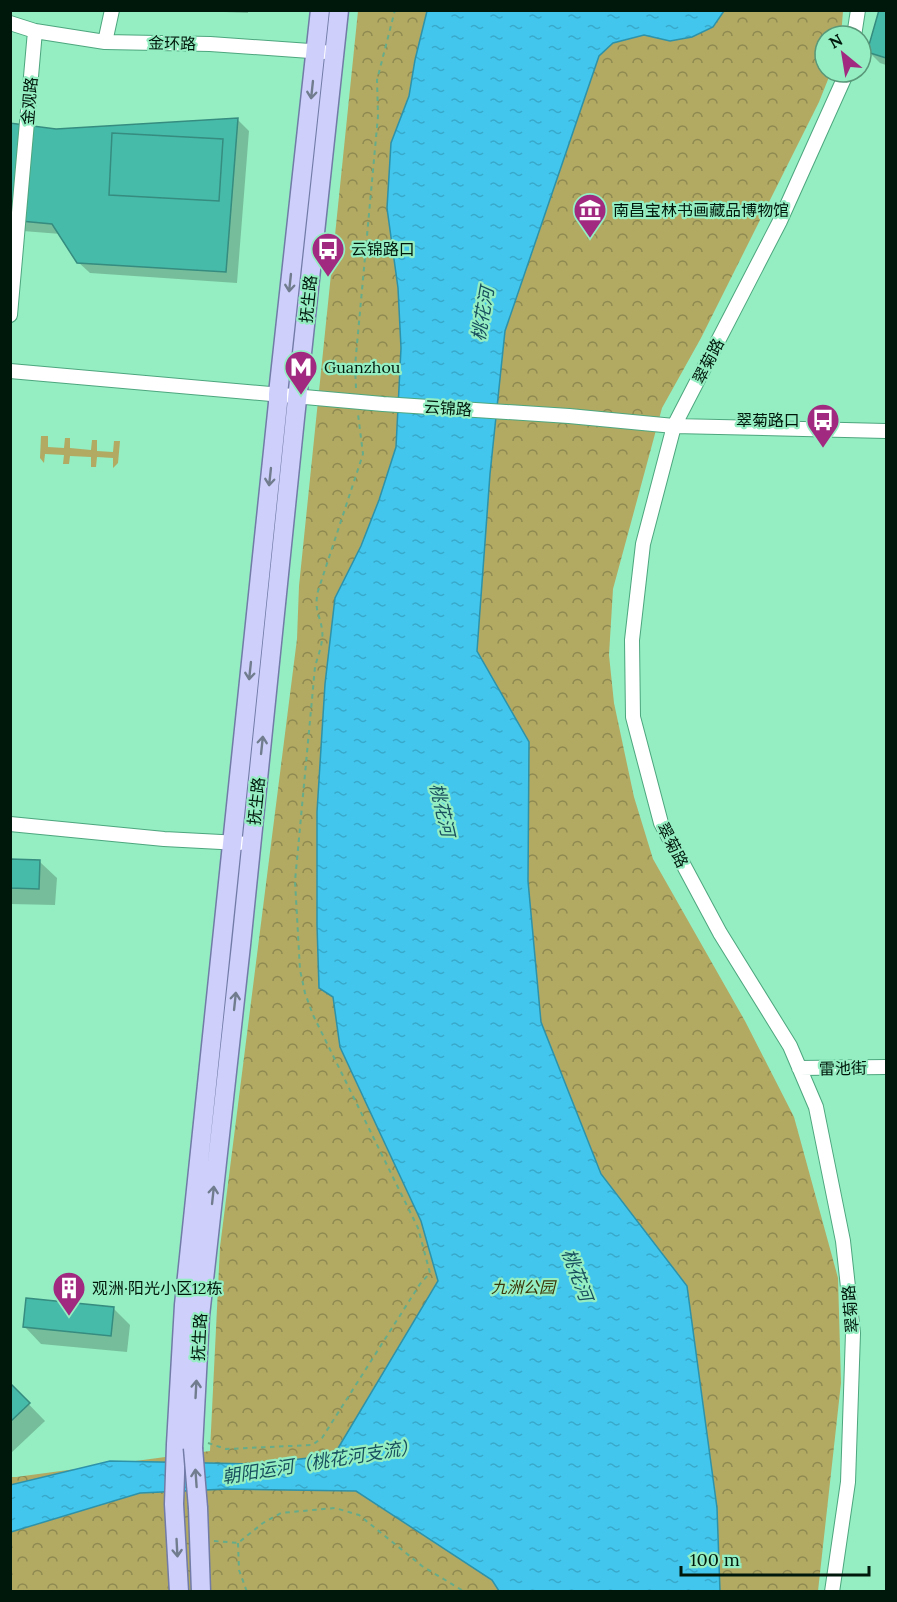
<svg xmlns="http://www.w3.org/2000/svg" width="897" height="1602" font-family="Lora,'Noto Sans SC',serif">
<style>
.grass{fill:#b2a963}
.park{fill:url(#park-crowns)}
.water{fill:url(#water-ripples);stroke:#2e92a9;stroke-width:1.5}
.shadow{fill:#0003}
.building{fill:#47bbaa;stroke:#358c7f;stroke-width:1.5}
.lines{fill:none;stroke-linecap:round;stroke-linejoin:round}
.minor-casing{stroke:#4da67e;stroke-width:16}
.major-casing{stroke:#717ba6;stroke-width:21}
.path{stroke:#66ac89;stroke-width:2;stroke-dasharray:4.5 4.5;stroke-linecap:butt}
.minor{stroke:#fff;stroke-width:14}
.major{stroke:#ced0fb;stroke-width:18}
.major-bridge-casing{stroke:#717ba6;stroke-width:21;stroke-linecap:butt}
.major-bridge{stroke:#ced0fb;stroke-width:18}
.oneway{stroke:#717d8f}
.labels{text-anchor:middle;stroke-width:4.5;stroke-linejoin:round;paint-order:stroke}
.street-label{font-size:16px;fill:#00170b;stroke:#94eec2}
.poi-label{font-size:16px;fill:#00170b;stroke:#94eec2;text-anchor:start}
.park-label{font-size:16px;font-style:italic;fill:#3c3609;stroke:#94eec2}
.water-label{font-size:18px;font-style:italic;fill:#184e5e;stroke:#94eec2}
</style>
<defs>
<pattern id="park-crowns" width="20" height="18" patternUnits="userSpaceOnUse" patternTransform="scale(1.5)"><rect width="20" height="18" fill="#b2a963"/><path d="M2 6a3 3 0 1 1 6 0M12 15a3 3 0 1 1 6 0" fill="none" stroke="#8e8950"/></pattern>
<pattern id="water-ripples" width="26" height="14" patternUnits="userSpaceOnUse" patternTransform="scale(1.5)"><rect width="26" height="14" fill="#42c6ed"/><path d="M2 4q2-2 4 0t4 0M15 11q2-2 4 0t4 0" fill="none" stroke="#38a9ca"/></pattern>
</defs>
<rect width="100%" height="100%" fill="#94eec2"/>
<path class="grass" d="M 41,436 L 48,436 L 48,447 L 64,448 L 65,438 L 70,438 L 70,448 L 91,450 L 92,440 L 97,440 L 97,451 L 113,452 L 114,441 L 120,441 L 118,463 L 113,468 L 113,458 L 97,457 L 96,467 L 91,467 L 91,457 L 70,456 L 69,464 L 63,464 L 64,455 L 45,454 L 44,463 L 40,458 Z"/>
<path class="park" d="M 358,11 L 843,11 L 841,36 L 825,36 L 825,72 L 831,72 L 819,102 L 701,338 L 662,408 L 613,589 L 609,655 L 614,703 L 634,797 L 653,859 L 745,1021 L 794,1117 L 838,1278 L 841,1383 L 818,1591 L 139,1592 L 137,1590 L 11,1591 L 10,1477 L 16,1477 L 210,1451 L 220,1247 L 297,639 L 299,586 Z"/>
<path class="water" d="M 427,11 L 724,11 L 713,27 L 692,37 L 670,41 L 644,35 L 613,43 L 599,56 L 505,331 L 490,474 L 477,651 L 529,742 L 528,881 L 541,1022 L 601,1174 L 687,1286 L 717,1508 L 720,1591 L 499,1591 L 492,1580 L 356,1491 L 227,1489 L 140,1493 L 11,1532 L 10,1485 L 110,1461 L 257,1464 L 334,1455 L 438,1281 L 421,1221 L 340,1047 L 333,997 L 319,988 L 317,925 L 317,812 L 325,684 L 335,598 L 361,546 L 379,500 L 396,447 L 401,348 L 398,288 L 387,208 L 391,143 L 409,96 L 415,60 Z"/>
<path class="shadow" d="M 177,10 L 248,10 L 248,13 Z
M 880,10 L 886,10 L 886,65 L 880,63 L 869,52 Z
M 238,120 L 249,131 L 237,283 L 90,273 L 78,262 L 61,234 L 10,230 L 10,124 L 56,131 Z
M 10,861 L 40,862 L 57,878 L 55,905 L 10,904 Z
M 113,1308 L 130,1325 L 127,1352 L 41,1344 L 25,1327 Z
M 10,1385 L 45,1421 L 10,1454 Z"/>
<path class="building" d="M 879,10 L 886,10 L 886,58 L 867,52 Z
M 238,118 L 226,272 L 77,263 L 52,224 L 10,220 L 10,123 L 56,129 Z
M 112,133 L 223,139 L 219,201 L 109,195 Z
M 10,859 L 40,860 L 39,889 L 10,888 Z
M 26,1298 L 114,1307 L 111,1336 L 23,1327 Z
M 10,1383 L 30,1403 L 10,1422 Z"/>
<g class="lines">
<g class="minor-casing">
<path id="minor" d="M 10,23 L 35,31 L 105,42 L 210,44 L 324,52
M 854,36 L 858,10
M 105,42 L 112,10
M 10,315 L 35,31
M 10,371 L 383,404 L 569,416 L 674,426 L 886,431
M 10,824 L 164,839 L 240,843
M 799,1068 L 886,1067
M 832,1592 L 848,1482 L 853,1333 L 843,1241 L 816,1107 L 790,1046 L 720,933 L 661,823 L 633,717 L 632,640 L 643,544 L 674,426 L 780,221 L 847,72"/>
</g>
<g class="major-casing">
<path id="major" d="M 193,1448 L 200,1316 L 241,945 L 295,418 L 339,10
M 198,1508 L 201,1592
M 179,1592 L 174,1504 L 176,1444 L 184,1305 L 278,403 L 278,394 L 320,10"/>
</g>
<path class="path" d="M 356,388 L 355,366 L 378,116 L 377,80 L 395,10
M 208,1443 L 226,1449 L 312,1445 L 322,1438 L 420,1284 L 430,1273 L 418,1228 L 313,1015 L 305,993 L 300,970 L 295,881 L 315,667 C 318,655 324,642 322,629 C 319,612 314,610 318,591 L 363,454 L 358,414
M 214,1541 L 238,1543 L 263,1523 L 281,1513 L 335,1508 L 359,1515 L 422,1566 L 465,1592
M 238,1543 L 239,1570 L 247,1592"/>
<use href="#minor" class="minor"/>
<use href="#major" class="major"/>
<g class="major-bridge-casing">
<path id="major-bridge" d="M 193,1448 L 198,1508"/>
</g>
<use href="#major-bridge" class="major-bridge"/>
</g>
<defs><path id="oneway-shaft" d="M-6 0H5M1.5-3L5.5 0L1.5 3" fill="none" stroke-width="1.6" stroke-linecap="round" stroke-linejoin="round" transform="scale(1.5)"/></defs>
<g class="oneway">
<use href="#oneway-shaft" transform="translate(312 90) rotate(96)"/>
<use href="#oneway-shaft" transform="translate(290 283) rotate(96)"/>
<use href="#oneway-shaft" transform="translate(270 477) rotate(96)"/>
<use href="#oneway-shaft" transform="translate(250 671) rotate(96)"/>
<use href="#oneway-shaft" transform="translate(262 745) rotate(-84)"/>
<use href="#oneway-shaft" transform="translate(235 1001) rotate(-84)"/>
<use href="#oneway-shaft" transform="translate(213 1195) rotate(-84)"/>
<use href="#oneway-shaft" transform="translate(196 1389) rotate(-87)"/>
<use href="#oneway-shaft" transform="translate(196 1478) rotate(-94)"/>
<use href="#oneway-shaft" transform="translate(177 1548) rotate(87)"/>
</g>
<defs>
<g id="museum-pin" transform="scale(1.725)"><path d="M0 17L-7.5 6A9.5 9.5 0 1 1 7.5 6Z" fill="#a22980" stroke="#94eec2"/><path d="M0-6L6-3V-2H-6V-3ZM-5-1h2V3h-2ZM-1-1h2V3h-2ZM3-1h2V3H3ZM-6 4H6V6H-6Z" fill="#fff"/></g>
<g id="bus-pin" transform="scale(1.725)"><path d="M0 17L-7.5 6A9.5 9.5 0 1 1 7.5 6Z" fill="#a22980" stroke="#94eec2"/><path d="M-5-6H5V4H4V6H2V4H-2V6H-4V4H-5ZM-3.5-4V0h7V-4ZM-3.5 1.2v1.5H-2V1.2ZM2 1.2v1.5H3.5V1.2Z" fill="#fff"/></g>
<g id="metro-pin" transform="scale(1.725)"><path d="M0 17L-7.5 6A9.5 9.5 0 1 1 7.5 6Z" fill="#a22980" stroke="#94eec2"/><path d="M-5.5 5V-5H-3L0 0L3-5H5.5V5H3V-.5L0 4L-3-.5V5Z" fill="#fff"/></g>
<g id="building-pin" transform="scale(1.725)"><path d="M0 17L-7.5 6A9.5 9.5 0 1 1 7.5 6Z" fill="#a22980" stroke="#94eec2"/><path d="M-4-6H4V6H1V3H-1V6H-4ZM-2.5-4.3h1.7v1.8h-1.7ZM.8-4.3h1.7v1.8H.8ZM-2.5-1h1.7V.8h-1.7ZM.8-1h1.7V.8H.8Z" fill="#fff"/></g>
</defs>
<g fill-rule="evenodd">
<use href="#museum-pin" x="590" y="210"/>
<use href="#bus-pin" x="328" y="249"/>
<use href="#metro-pin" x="301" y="367"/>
<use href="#bus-pin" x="823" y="420"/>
<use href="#building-pin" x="69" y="1288"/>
</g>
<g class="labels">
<g class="street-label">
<text transform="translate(172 43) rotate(1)" y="6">金环路</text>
<text transform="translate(29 101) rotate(-85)" y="6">金观路</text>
<text transform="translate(308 299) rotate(-84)" y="6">抚生路</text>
<text transform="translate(708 361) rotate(-63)" y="6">翠菊路</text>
<text transform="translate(448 408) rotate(4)" y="6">云锦路</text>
<text transform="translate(256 801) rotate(-84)" y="6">抚生路</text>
<text transform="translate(673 845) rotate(63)" y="6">翠菊路</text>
<text transform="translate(843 1068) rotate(-1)" y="6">雷池街</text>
<text transform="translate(850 1309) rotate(-95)" y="6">翠菊路</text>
<text transform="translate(199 1337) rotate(-87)" y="6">抚生路</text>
</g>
<g class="poi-label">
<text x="613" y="216">南昌宝林书画藏品博物馆</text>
<text x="351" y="255">云锦路口</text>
<text x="324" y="373">Guanzhou</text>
<text x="800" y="426" text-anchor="end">翠菊路口</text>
<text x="92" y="1294">观洲·阳光小区12栋</text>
</g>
<g class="park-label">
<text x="523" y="1293">九洲公园</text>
</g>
<g class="water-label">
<text transform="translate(483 314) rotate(-80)" y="6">桃花河</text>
<text transform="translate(442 810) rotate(77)" y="6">桃花河</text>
<text transform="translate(577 1275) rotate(69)" y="6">桃花河</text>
<text transform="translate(320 1462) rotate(-9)" y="6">朝阳运河（桃花河支流）</text>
</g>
</g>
<rect width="897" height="1602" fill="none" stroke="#00170b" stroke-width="24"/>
<g transform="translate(843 54) rotate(330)"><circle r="28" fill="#94eec2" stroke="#599879" stroke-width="1.5"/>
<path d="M0-4.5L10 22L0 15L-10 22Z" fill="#a22980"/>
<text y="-9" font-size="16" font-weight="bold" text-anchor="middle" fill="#00170b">N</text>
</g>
<path d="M681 1566v9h188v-9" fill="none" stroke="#00170b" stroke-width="3"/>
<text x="690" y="1566" font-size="18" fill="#00170b" stroke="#94eec2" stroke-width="4.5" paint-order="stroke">100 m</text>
</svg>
